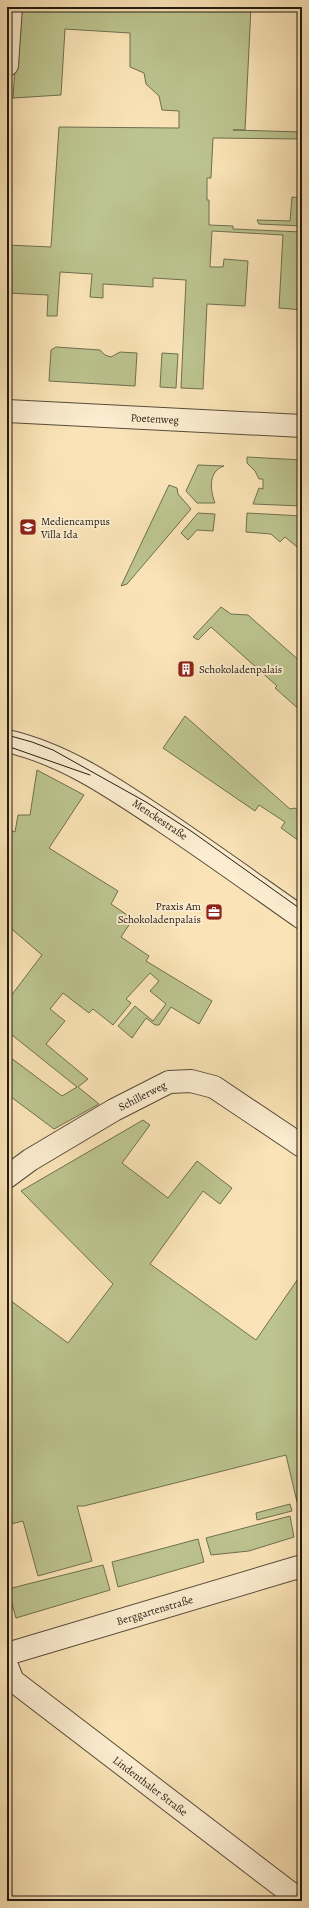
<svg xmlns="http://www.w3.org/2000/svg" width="309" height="1908" font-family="Alegreya,serif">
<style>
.green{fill:#bcc48f;stroke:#6f6f50}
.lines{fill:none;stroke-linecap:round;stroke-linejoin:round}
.minor-casing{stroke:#584c3a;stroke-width:24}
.minor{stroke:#fcedd0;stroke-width:22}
.tram{stroke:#221a11;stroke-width:1}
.labels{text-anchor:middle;stroke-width:4;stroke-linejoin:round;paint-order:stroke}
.street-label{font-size:11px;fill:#221a11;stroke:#fcedd0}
.poi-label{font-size:11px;fill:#221a11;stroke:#fcedd0;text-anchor:start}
</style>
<rect width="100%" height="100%" fill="#fae4b7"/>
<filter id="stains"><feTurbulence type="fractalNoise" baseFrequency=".005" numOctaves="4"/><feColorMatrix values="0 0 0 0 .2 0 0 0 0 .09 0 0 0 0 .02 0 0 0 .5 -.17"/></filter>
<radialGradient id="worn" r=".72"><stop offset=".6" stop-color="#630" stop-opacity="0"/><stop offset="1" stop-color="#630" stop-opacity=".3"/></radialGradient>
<path class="green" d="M 19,7 L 251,7 L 245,130 L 233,130 L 302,132 L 302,139 L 213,138 L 211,178 L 207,178 L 207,200 L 209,200 L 209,225 L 233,226 L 233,229 L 302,232 L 302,310 L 279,308 L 283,235 L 212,231 L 210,267 L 223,267 L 224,259 L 248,261 L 245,306 L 207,304 L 203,389 L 181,388 L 186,280 L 153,278 L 153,287 L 103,284 L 103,298 L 90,297 L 92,274 L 60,272 L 57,316 L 47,316 L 48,295 L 7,293 L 7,245 L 51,247 L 59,127 L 179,128 L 179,111 L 162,110 L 159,96 L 146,84 L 144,73 L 130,67 L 130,33 L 65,29 L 61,95 L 13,98 Z
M 292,197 L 302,198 L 302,226 L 259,224 L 257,220 L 290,221 Z
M 56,347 L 100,350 L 105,355 L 111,357 L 120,352 L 137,353 L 135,386 L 49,381 L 51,350 Z
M 162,353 L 178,354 L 176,388 L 160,387 Z
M 247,457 L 302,460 L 302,506 L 253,504 L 259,488 L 263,489 L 263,479 L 259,479 L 255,471 L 247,463 Z
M 198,465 L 224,466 C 208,471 210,490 215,503 L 197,503 L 186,491 Z
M 169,485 L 177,488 L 178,494 L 191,509 L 127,584 L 121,586 Z
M 198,513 L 215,514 L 213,531 L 197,530 L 188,540 L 181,533 Z
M 247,513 L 302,516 L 302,551 L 285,537 L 280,542 L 271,534 L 246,532 Z
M 221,607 L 231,614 L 248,615 L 302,663 L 302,712 L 275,688 L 277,686 L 211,627 L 198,640 L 193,637 Z
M 185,716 L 290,809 L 295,808 L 302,814 L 302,843 L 281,828 L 285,822 L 259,805 L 255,811 L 163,748 Z
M 37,770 L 84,795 L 49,848 L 118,891 L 111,904 L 133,919 L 121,937 L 149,956 L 146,961 L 212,1001 L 199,1024 L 171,1007 L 159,1025 L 155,1025 L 146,1018 L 132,1038 L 118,1026 L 135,1006 L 153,1021 L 166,1004 L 150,991 L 159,981 L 150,973 L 126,999 L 131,1003 L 113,1025 L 93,1009 L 89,1013 L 63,993 L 50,1009 L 65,1021 L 46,1044 L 88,1079 L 78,1087 L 99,1104 L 54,1129 L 7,1094 L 7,1055 L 62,1096 L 77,1087 L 7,1031 L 7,1001 L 42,955 L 7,925 L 7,829 L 15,832 L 18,815 L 30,815 Z
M 143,1120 L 150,1125 L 122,1163 L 168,1198 L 197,1161 L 232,1188 L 220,1204 L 203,1191 L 150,1264 L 256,1340 L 302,1273 L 302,1501 L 297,1502 L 286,1455 L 84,1506 L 77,1506 L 92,1561 L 38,1576 L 23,1521 L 7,1525 L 7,1298 L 68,1343 L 113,1284 L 21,1191 Z
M 290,1504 L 292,1511 L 257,1520 L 256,1513 Z
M 290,1516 L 294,1537 L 249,1551 L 211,1555 L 206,1538 Z
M 198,1539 L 204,1562 L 118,1587 L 112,1562 Z
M 103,1565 L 110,1590 L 16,1618 L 8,1589 Z"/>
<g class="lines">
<g class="minor-casing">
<g id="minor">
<path d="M 7,65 L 11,7"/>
<path id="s1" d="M 7,411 L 302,426"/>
<path id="s2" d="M 7,741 C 64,754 112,787 160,819 C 208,851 255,885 302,918"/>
<path id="s3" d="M 7,1177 L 30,1160 L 114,1110 L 169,1082 L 191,1081 L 214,1087 L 302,1146"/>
<path id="s4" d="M 7,1654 L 302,1566"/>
<path id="s5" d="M 7,1666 L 13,1681 L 20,1686 L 301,1901"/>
</g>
</g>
<use href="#minor" class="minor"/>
<path class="tram" d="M 7,735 L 32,742 L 53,750 L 146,802 L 191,831 L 302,910
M 7,746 L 90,775"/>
</g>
<defs>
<g id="university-square" transform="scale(0.9)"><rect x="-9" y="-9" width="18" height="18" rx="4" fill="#8f2418" stroke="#fcedd0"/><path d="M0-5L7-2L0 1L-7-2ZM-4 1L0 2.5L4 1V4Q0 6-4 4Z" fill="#fff"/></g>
<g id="building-square" transform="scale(0.9)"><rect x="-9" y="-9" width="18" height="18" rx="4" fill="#8f2418" stroke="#fcedd0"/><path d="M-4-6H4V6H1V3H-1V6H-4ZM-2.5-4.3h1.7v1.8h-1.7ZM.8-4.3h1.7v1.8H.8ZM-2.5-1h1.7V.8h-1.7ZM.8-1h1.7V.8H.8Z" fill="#fff"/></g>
<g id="office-square" transform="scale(0.9)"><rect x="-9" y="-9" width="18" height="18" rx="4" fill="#8f2418" stroke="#fcedd0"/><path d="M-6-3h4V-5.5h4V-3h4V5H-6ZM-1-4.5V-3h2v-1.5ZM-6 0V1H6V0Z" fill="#fff"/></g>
</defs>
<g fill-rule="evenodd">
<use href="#university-square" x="28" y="527"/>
<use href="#building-square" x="186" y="669"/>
<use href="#office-square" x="214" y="912"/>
</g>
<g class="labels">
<g class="street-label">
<text dy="4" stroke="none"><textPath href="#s1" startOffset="148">Poetenweg</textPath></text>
<text dy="4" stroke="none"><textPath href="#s2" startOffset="173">Menckestraße</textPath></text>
<text dy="4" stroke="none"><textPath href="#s3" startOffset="158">Schillerweg</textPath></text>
<text dy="4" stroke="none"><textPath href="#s4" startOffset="154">Berggartenstraße</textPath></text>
<text dy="4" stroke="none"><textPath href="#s5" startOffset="189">Lindenthaler Straße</textPath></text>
</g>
<g class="poi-label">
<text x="41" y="525">Mediencampus<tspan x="41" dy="13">Villa Ida</tspan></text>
<text x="199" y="673">Schokoladenpalais</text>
<text x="201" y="910" text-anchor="end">Praxis Am<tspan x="201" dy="13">Schokoladenpalais</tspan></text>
</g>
</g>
<rect width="309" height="1908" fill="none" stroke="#fae4b7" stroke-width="24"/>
<rect x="8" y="8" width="293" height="1892" fill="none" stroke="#221a11" stroke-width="2"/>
<rect x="12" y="12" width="285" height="1884" fill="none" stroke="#221a11"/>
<rect width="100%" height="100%" filter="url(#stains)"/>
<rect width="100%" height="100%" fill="url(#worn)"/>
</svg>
